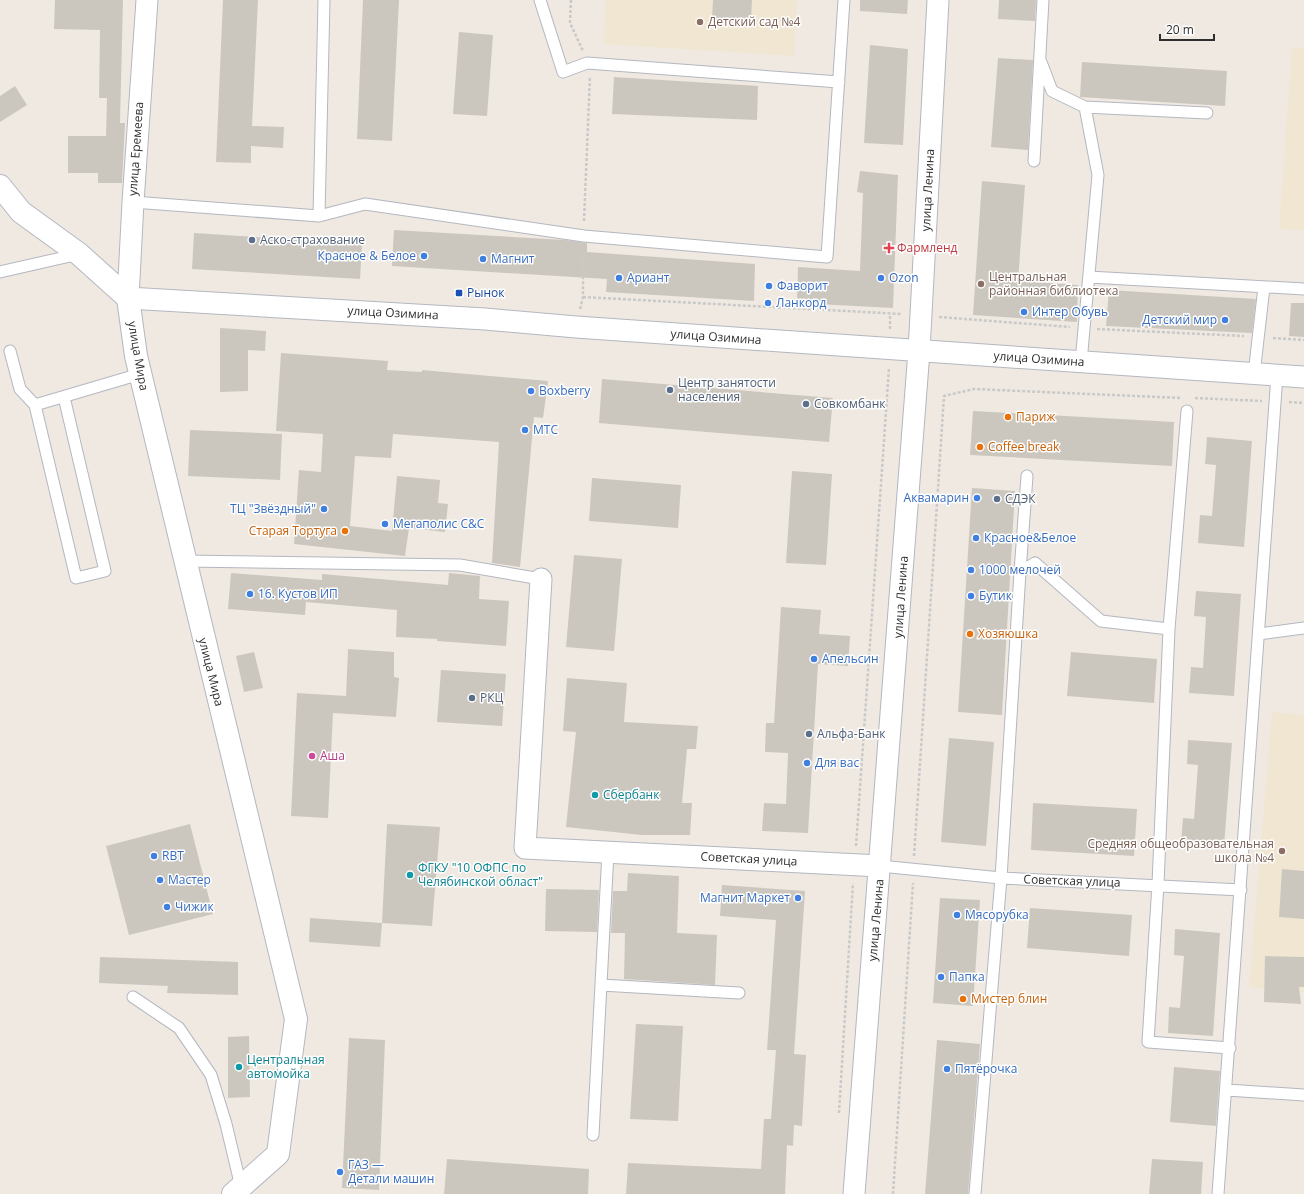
<svg xmlns="http://www.w3.org/2000/svg" width="1304" height="1194" font-family="'Open Sans',sans-serif">
<style>
.education{fill:#f0e6d1}
.building{fill:#cbc7bf}
.lines{fill:none;stroke-linecap:round;stroke-linejoin:round}
.service-casing{stroke:#b4b7c1;stroke-width:13}
.minor-casing{stroke:#b4b7c1;stroke-width:23}
.tertiary-casing{stroke:#b4b7c1;stroke-width:24}
.path{stroke:#c9c9c9;stroke-width:2.5;stroke-dasharray:3 2;stroke-linecap:butt}
.service{stroke:#fff;stroke-width:11}
.minor{stroke:#fff;stroke-width:21}
.tertiary{stroke:#fff;stroke-width:22}
.education-dot{fill:#8d6e63;stroke:#fff;stroke-width:1.5}
.service-dot{fill:#5c6f8a;stroke:#fff;stroke-width:1.5}
.health-dot{fill:#e0444e;stroke:#fff;stroke-width:1.5}
.shop-dot{fill:#3f7fe0;stroke:#fff;stroke-width:1.5}
.transit-dot{fill:#1a4fb4;stroke:#fff;stroke-width:1.5}
.food-dot{fill:#e8710a;stroke:#fff;stroke-width:1.5}
.hotel-dot{fill:#d1479c;stroke:#fff;stroke-width:1.5}
.culture-dot{fill:#0f9aa8;stroke:#fff;stroke-width:1.5}
.labels{text-anchor:middle;stroke-width:3;stroke-linejoin:round;paint-order:stroke}
.education-label{font-size:12px;fill:#785e54;stroke:#fff;text-anchor:start}
.street-label{font-size:12px;fill:#2e2e2e;stroke:#fff}
.service-label{font-size:12px;fill:#4e5e75;stroke:#fff;text-anchor:start}
.health-label{font-size:12px;fill:#be3a42;stroke:#fff;text-anchor:start}
.shop-label{font-size:12px;fill:#366cbe;stroke:#fff;text-anchor:start}
.transit-label{font-size:12px;fill:#164399;stroke:#fff;text-anchor:start}
.food-label{font-size:12px;fill:#c56008;stroke:#fff;text-anchor:start}
.hotel-label{font-size:12px;fill:#b23c85;stroke:#fff;text-anchor:start}
.culture-label{font-size:12px;fill:#0d838f;stroke:#fff;text-anchor:start}
</style>
<rect width="100%" height="100%" fill="#efe9e1"/>
<path class="education" d="M 606,0 L 797,0 L 794,56 L 604,44 Z
M 1292,48 L 1304,48 L 1304,230 L 1279,229 Z
M 1272,712 L 1304,715 L 1304,992 L 1249,987 Z"/>
<path class="building" d="M 55,0 L 123,0 L 120,123 L 125,123 L 122,183 L 98,183 L 98,173 L 68,173 L 68,136 L 106,136 L 107,98 L 99,98 L 100,30 L 54,29 Z
M 223,0 L 258,0 L 252,126 L 284,127 L 283,148 L 251,146 L 251,163 L 216,162 Z
M 363,0 L 399,0 L 392,141 L 357,139 Z
M 713,0 L 752,0 L 751,21 L 712,19 Z
M 860,0 L 908,0 L 907,14 L 860,11 Z
M 999,0 L 1036,0 L 1035,21 L 998,19 Z
M 459,32 L 493,35 L 487,116 L 453,114 Z
M 870,45 L 908,49 L 903,145 L 864,143 Z
M 998,58 L 1033,60 L 1028,150 L 991,147 Z
M 1082,62 L 1227,71 L 1225,106 L 1080,97 Z
M 614,77 L 758,86 L 757,120 L 612,114 Z
M 15,86 L 27,105 L 0,122 L 0,96 Z
M 860,171 L 898,175 L 893,308 L 797,303 L 798,267 L 860,271 L 863,193 L 857,192 Z
M 982,181 L 1025,185 L 1018,281 L 1078,285 L 1077,322 L 973,315 Z
M 394,230 L 565,240 L 587,243 L 587,252 L 755,264 L 754,301 L 606,292 L 607,279 L 392,266 Z
M 194,233 L 362,244 L 360,279 L 192,269 Z
M 1109,290 L 1256,299 L 1252,333 L 1106,326 Z
M 1291,303 L 1304,303 L 1304,337 L 1289,336 Z
M 220,328 L 266,331 L 265,351 L 248,350 L 248,391 L 220,392 Z
M 281,353 L 388,361 L 387,370 L 422,372 L 422,370 L 548,381 L 543,418 L 534,417 L 520,567 L 492,563 L 499,442 L 393,434 L 391,458 L 355,456 L 350,526 L 392,531 L 397,476 L 440,480 L 438,503 L 448,504 L 445,532 L 409,528 L 405,556 L 294,544 L 299,470 L 321,472 L 323,434 L 276,431 Z
M 602,379 L 833,398 L 829,442 L 599,423 Z
M 973,411 L 1174,422 L 1172,466 L 970,455 Z
M 190,430 L 282,434 L 280,480 L 188,476 Z
M 1207,437 L 1252,441 L 1244,547 L 1198,543 L 1200,515 L 1212,516 L 1216,465 L 1205,464 Z
M 792,471 L 832,474 L 826,565 L 786,563 Z
M 592,478 L 681,485 L 678,528 L 589,521 Z
M 972,488 L 1015,491 L 1002,715 L 958,712 Z
M 574,555 L 622,559 L 614,651 L 566,647 Z
M 231,573 L 322,580 L 322,574 L 448,585 L 449,573 L 480,576 L 479,599 L 509,601 L 506,646 L 437,641 L 437,639 L 396,637 L 397,610 L 306,602 L 305,615 L 228,609 Z
M 1196,591 L 1241,594 L 1234,696 L 1189,693 L 1191,667 L 1203,668 L 1206,617 L 1194,616 Z
M 781,607 L 821,610 L 819,634 L 850,636 L 848,666 L 818,664 L 808,833 L 762,831 L 764,803 L 786,804 L 788,753 L 765,752 L 766,723 L 774,723 Z
M 348,649 L 394,652 L 394,677 L 399,678 L 396,717 L 333,713 L 328,818 L 291,816 L 297,693 L 346,696 Z
M 254,652 L 263,688 L 244,692 L 236,656 Z
M 1071,652 L 1157,659 L 1154,703 L 1067,696 Z
M 441,670 L 506,674 L 502,726 L 437,722 Z
M 567,678 L 627,683 L 624,722 L 698,726 L 696,749 L 687,749 L 682,803 L 692,803 L 690,835 L 642,835 L 566,827 L 576,732 L 563,731 Z
M 949,738 L 994,742 L 986,846 L 941,842 Z
M 1188,740 L 1232,743 L 1224,846 L 1181,843 L 1183,818 L 1194,819 L 1198,765 L 1187,764 Z
M 1033,803 L 1137,809 L 1134,856 L 1031,850 Z
M 190,824 L 213,914 L 129,935 L 106,846 Z
M 387,824 L 440,827 L 432,926 L 382,923 Z
M 1282,869 L 1304,871 L 1304,919 L 1279,917 Z
M 628,873 L 679,876 L 677,933 L 717,935 L 715,985 L 624,979 L 625,933 L 611,933 L 613,891 L 627,891 Z
M 722,885 L 805,891 L 794,1054 L 806,1055 L 802,1126 L 794,1125 L 793,1146 L 787,1145 L 785,1194 L 626,1194 L 628,1163 L 761,1169 L 764,1119 L 771,1119 L 776,1050 L 767,1050 L 776,920 L 720,916 Z
M 546,889 L 599,890 L 597,932 L 545,931 Z
M 940,898 L 980,900 L 973,1006 L 933,1003 Z
M 1030,908 L 1132,915 L 1129,956 L 1027,948 Z
M 310,918 L 382,923 L 380,947 L 309,942 Z
M 1175,929 L 1220,933 L 1213,1036 L 1168,1033 L 1169,1007 L 1180,1008 L 1184,956 L 1174,955 Z
M 1265,956 L 1304,957 L 1304,987 L 1299,987 L 1301,1004 L 1264,1002 Z
M 100,957 L 238,962 L 238,995 L 167,993 L 168,986 L 99,983 Z
M 636,1024 L 683,1026 L 678,1121 L 630,1119 Z
M 249,1036 L 250,1097 L 228,1098 L 228,1037 Z
M 349,1038 L 385,1040 L 379,1190 L 342,1188 Z
M 937,1040 L 980,1044 L 968,1194 L 925,1194 Z
M 1174,1067 L 1220,1071 L 1216,1126 L 1170,1122 Z
M 447,1159 L 589,1169 L 588,1194 L 444,1194 Z
M 1152,1159 L 1203,1162 L 1201,1194 L 1149,1194 Z"/>
<g class="lines">
<g class="service-casing">
<path id="service" d="M 540,0 L 563,72 L 587,63 L 839,82
M 1041,62 L 1052,91 L 1085,107 L 1098,175 L 1081,362
M 1085,107 L 1207,113
M 1034,161 L 1043,0
M 133,202 L 319,216 L 365,204 L 584,236 L 827,257 L 844,0
M 319,216 L 324,0
M 0,272 L 79,254
M 1089,277 L 1304,289
M 10,351 L 20,389 L 35,405
M 1254,374 L 1264,287
M 64,397 L 105,571 L 76,578 L 35,405 L 140,374
M 184,561 L 460,565 L 541,579
M 1020,572 L 1035,563 L 1101,621 L 1169,629 L 1187,411
M 1169,629 L 1158,884 L 1148,1042 L 1230,1048
M 1259,634 L 1304,628
M 880,866 L 1001,878 L 1241,890
M 601,985 L 739,993
M 133,997 L 179,1028 L 211,1075 L 226,1124 L 241,1187
M 1227,1090 L 1304,1095
M 593,1135 L 608,852
M 975,1194 L 1001,878 L 1020,572 L 1027,476
M 1218,1194 L 1277,375"/>
</g>
<g class="minor-casing">
<path id="minor" d="M 147,0 L 133,202 L 128,298 L 485,319 L 576,327 L 1304,377
M 541,579 L 525,848 L 880,866
M 854,1194 L 919,351 L 938,0"/>
</g>
<g class="tertiary-casing">
<path id="tertiary" d="M 0,186 L 21,212 L 79,254 L 128,298 L 136,356 L 296,1019 L 278,1154 L 233,1194"/>
</g>
<path class="path" d="M 571,0 L 570,23 L 583,51
M 584,221 L 590,76
M 583,297 L 902,314
M 580,309 L 583,297 L 583,250
M 939,317 L 1070,327
M 890,329 L 890,314
M 1097,329 L 1244,336
M 1273,338 L 1304,340
M 1195,398 L 1262,401
M 1289,402 L 1304,403
M 856,846 L 889,368
M 914,856 L 944,396 L 974,389 L 1182,398
M 839,1113 L 853,883
M 893,1194 L 913,883"/>
<use href="#service" class="service"/>
<use href="#minor" class="minor"/>
<use href="#tertiary" class="tertiary"/>
</g>
<g class="education-dot">
<circle cx="700" cy="22" r="4"/>
<circle cx="981" cy="284" r="4"/>
<circle cx="1282" cy="851" r="4"/>
</g>
<g class="service-dot">
<circle cx="252" cy="240" r="4"/>
<circle cx="670" cy="390" r="4"/>
<circle cx="806" cy="404" r="4"/>
<circle cx="997" cy="499" r="4"/>
<circle cx="472" cy="698" r="4"/>
<circle cx="809" cy="734" r="4"/>
</g>
<path class="health-dot" d="M887 242h4v4h4v4h-4v4h-4v-4h-4v-4h4z"/>
<g class="shop-dot">
<circle cx="424" cy="256" r="4"/>
<circle cx="483" cy="259" r="4"/>
<circle cx="619" cy="278" r="4"/>
<circle cx="881" cy="278" r="4"/>
<circle cx="769" cy="286" r="4"/>
<circle cx="768" cy="303" r="4"/>
<circle cx="1024" cy="312" r="4"/>
<circle cx="1225" cy="320" r="4"/>
<circle cx="531" cy="391" r="4"/>
<circle cx="525" cy="430" r="4"/>
<circle cx="977" cy="498" r="4"/>
<circle cx="324" cy="509" r="4"/>
<circle cx="385" cy="524" r="4"/>
<circle cx="976" cy="538" r="4"/>
<circle cx="971" cy="570" r="4"/>
<circle cx="250" cy="594" r="4"/>
<circle cx="971" cy="596" r="4"/>
<circle cx="814" cy="659" r="4"/>
<circle cx="807" cy="763" r="4"/>
<circle cx="154" cy="856" r="4"/>
<circle cx="160" cy="880" r="4"/>
<circle cx="798" cy="898" r="4"/>
<circle cx="167" cy="907" r="4"/>
<circle cx="957" cy="915" r="4"/>
<circle cx="941" cy="977" r="4"/>
<circle cx="947" cy="1069" r="4"/>
<circle cx="340" cy="1172" r="4"/>
</g>
<rect class="transit-dot" x="455" y="289" width="8" height="8" rx="2"/>
<g class="food-dot">
<circle cx="1008" cy="417" r="4"/>
<circle cx="980" cy="447" r="4"/>
<circle cx="345" cy="531" r="4"/>
<circle cx="970" cy="634" r="4"/>
<circle cx="963" cy="999" r="4"/>
</g>
<circle class="hotel-dot" cx="312" cy="756" r="4"/>
<g class="culture-dot">
<circle cx="595" cy="795" r="4"/>
<circle cx="410" cy="875" r="4"/>
<circle cx="239" cy="1067" r="4"/>
</g>
<g class="labels">
<g class="education-label">
<text x="708" y="26">Детский сад №4</text>
<text x="989" y="281">Центральная<tspan x="989" dy="14">районная библиотека</tspan></text>
<text x="1274" y="848" text-anchor="end">Средняя общеобразовательная<tspan x="1274" dy="14">школа №4</tspan></text>
</g>
<g class="street-label">
<text transform="translate(136 149) rotate(-86)" y="4">улица Еремеева</text>
<text transform="translate(928 190) rotate(-87)" y="4">улица Ленина</text>
<text transform="translate(393 313) rotate(3)" y="4">улица Озимина</text>
<text transform="translate(716 337) rotate(4)" y="4">улица Озимина</text>
<text transform="translate(138 356) rotate(80)" y="4">улица Мира</text>
<text transform="translate(1039 359) rotate(4)" y="4">улица Озимина</text>
<text transform="translate(901 597) rotate(-86)" y="4">улица Ленина</text>
<text transform="translate(211 672) rotate(76)" y="4">улица Мира</text>
<text transform="translate(749 859) rotate(3)" y="4">Советская улица</text>
<text transform="translate(1072 881) rotate(2)" y="4">Советская улица</text>
<text transform="translate(876 920) rotate(-85)" y="4">улица Ленина</text>
</g>
<g class="service-label">
<text x="260" y="244">Аско-страхование</text>
<text x="678" y="387">Центр занятости<tspan x="678" dy="14">населения</tspan></text>
<text x="814" y="408">Совкомбанк</text>
<text x="1005" y="503">СДЭК</text>
<text x="480" y="702">РКЦ</text>
<text x="817" y="738">Альфа-Банк</text>
</g>
<g class="health-label">
<text x="897" y="252">Фармленд</text>
</g>
<g class="shop-label">
<text x="416" y="260" text-anchor="end">Красное &amp; Белое</text>
<text x="491" y="263">Магнит</text>
<text x="627" y="282">Ариант</text>
<text x="889" y="282">Ozon</text>
<text x="777" y="290">Фаворит</text>
<text x="776" y="307">Ланкорд</text>
<text x="1032" y="316">Интер Обувь</text>
<text x="1217" y="324" text-anchor="end">Детский мир</text>
<text x="539" y="395">Boxberry</text>
<text x="533" y="434">МТС</text>
<text x="969" y="502" text-anchor="end">Аквамарин</text>
<text x="316" y="513" text-anchor="end">ТЦ "Звёздный"</text>
<text x="393" y="528">Мегаполис C&amp;C</text>
<text x="984" y="542">Красное&amp;Белое</text>
<text x="979" y="574">1000 мелочей</text>
<text x="258" y="598">16. Кустов ИП</text>
<text x="979" y="600">Бутик</text>
<text x="822" y="663">Апельсин</text>
<text x="815" y="767">Для вас</text>
<text x="162" y="860">RBT</text>
<text x="168" y="884">Мастер</text>
<text x="790" y="902" text-anchor="end">Магнит Маркет</text>
<text x="175" y="911">Чижик</text>
<text x="965" y="919">Мясорубка</text>
<text x="949" y="981">Папка</text>
<text x="955" y="1073">Пятёрочка</text>
<text x="348" y="1169">ГАЗ —<tspan x="348" dy="14">Детали машин</tspan></text>
</g>
<g class="transit-label">
<text x="467" y="297">Рынок</text>
</g>
<g class="food-label">
<text x="1016" y="421">Париж</text>
<text x="988" y="451">Coffee break</text>
<text x="337" y="535" text-anchor="end">Старая Тортуга</text>
<text x="978" y="638">Хозяюшка</text>
<text x="971" y="1003">Мистер блин</text>
</g>
<g class="hotel-label">
<text x="320" y="760">Аша</text>
</g>
<g class="culture-label">
<text x="603" y="799">Сбербанк</text>
<text x="418" y="872">ФГКУ "10 ОФПС по<tspan x="418" dy="14">Челябинской област"</tspan></text>
<text x="247" y="1064">Центральная<tspan x="247" dy="14">автомойка</tspan></text>
</g>
</g>
<path d="M1160 34v6h54v-6" fill="none" stroke="#2e2e2e" stroke-width="2"/>
<text x="1166" y="34" font-size="12" fill="#2e2e2e" stroke="#ffffff" stroke-width="3" paint-order="stroke">20 m</text>
</svg>
